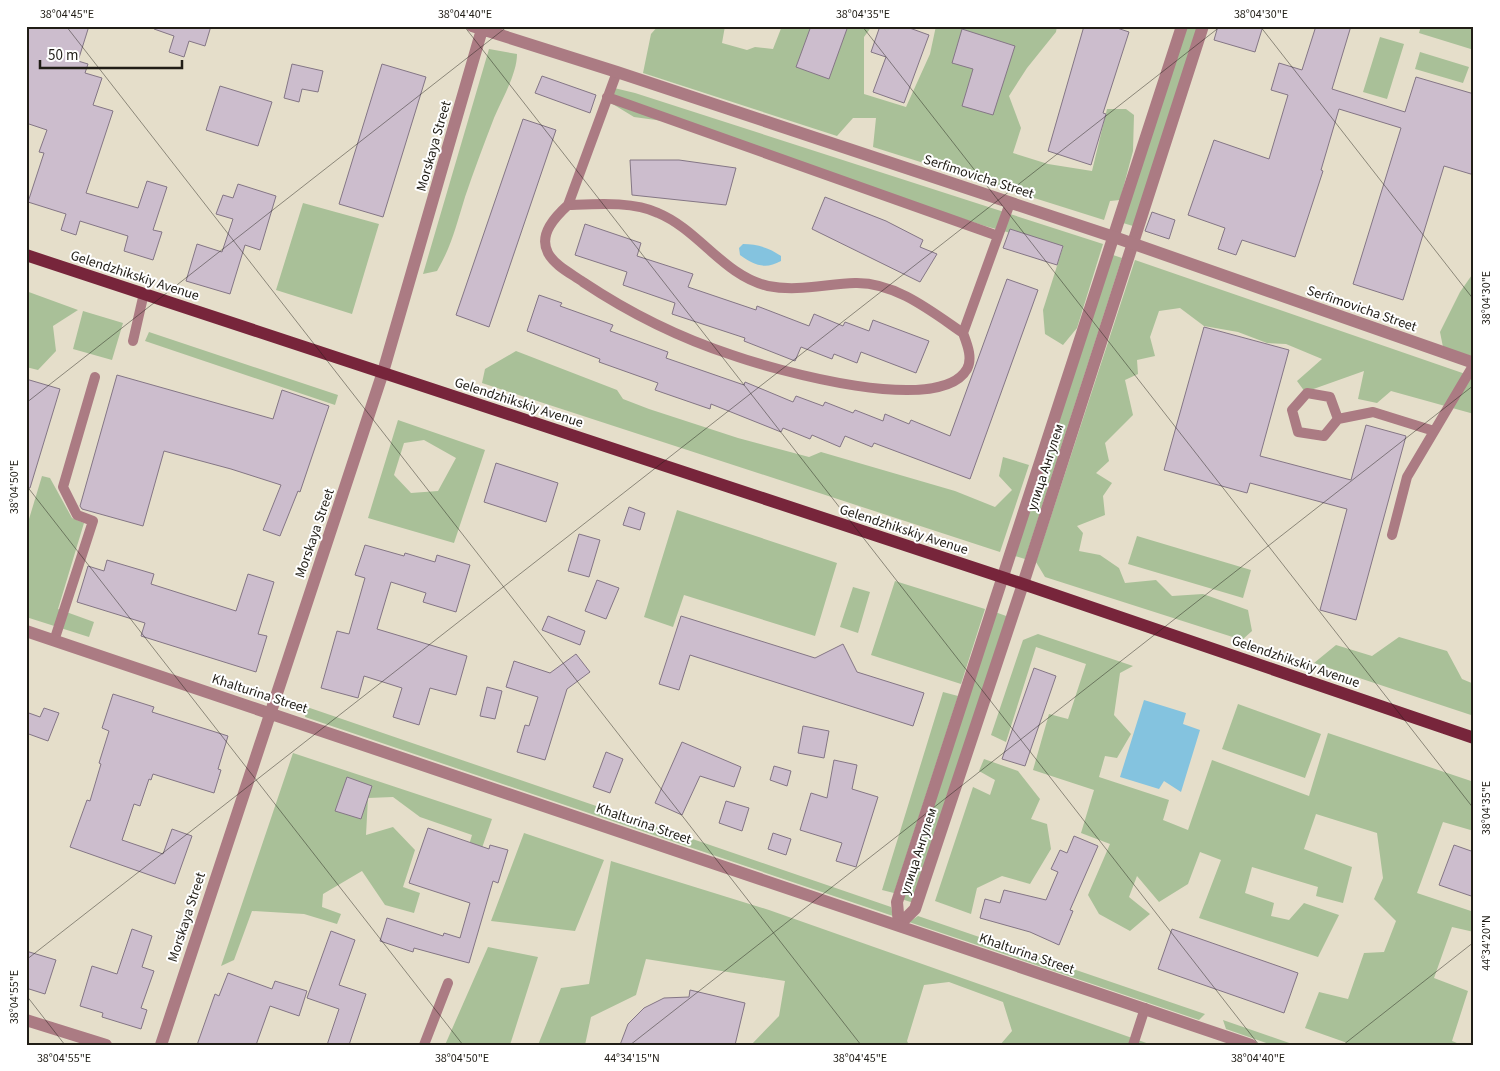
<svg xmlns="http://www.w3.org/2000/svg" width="1500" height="1071" font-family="'Source Sans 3',sans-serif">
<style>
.green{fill:#a9c098;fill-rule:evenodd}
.water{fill:#84c3df}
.building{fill:#ccbdcd;stroke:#847685}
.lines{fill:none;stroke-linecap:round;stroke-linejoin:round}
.service{stroke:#ab7b83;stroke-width:10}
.pedestrian{stroke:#ab7b83;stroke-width:12}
.minor{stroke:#ab7b83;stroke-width:12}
.primary{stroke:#77253b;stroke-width:12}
.ticks{fill:none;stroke:#201d16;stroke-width:1;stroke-opacity:0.45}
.labels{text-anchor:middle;stroke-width:4;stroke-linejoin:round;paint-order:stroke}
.street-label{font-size:14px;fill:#201d16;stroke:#fff}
.neatline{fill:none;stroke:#201d16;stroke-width:2}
.ticks-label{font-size:12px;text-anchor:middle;fill:#201d16}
</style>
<rect width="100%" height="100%" fill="#e5deca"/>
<path class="green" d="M 658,26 L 725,26 L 722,43 L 747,50 L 755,47 L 773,49 L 782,26 L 872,26 L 864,37 L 864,94 L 906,107 L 930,54 L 936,26 L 1057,26 L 1056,32 L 1027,68 L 1009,96 L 1021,128 L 1013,153 L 1048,164 L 1092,171 L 1107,109 L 1126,109 L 1134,115 L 1133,151 L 1120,200 L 1110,201 L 1104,220 L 873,147 L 876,118 L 853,118 L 837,136 L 643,73 L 651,34 Z
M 1185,26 L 1200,26 L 1133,226 L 1123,223 Z
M 1421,26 L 1474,26 L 1474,50 L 1419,33 Z
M 1380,37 L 1404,44 L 1387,99 L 1363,92 Z
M 489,49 L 517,54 C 517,74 502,99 494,118 C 484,144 474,170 465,197 C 456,226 452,245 437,271 L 423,274 Z
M 1420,52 L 1469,67 L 1463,83 L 1415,69 Z
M 610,87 L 635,93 L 1103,244 L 1077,328 L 1063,345 L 1045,334 L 1043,310 L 1063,247 L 985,226 L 663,121 L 634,117 L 606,100 Z
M 303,203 L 379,224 L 352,314 L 276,290 Z
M 1113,255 L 1122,258 L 1025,559 L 1015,556 Z
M 1135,260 L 1474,377 L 1474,414 L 1391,391 L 1377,403 L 1358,399 L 1364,371 L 1305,392 L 1297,381 L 1322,359 L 1286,344 L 1267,343 L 1238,332 L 1204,326 L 1180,308 L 1159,311 L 1150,337 L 1155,356 L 1137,360 L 1138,374 L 1125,380 L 1133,415 L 1105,443 L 1109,461 L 1096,473 L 1112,483 L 1103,496 L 1105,515 L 1077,526 L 1083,533 L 1079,551 L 1100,555 L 1119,568 L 1125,583 L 1156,580 L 1172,596 L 1203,594 L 1248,610 L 1252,631 L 1242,640 L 1045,577 L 1036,562 Z
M 1474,272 L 1474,357 L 1443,347 L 1440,332 L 1460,292 Z
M 26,291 L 78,310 L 53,326 L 56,351 L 38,370 L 26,367 Z
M 83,311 L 123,323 L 112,360 L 73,349 Z
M 149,332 L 338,395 L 335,405 L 145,341 Z
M 516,351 L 617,390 L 623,399 L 649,409 L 738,438 L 809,457 L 821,452 L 955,491 L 995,507 L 1012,490 L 999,476 L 1003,457 L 1029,465 L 1000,552 L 482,383 L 485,369 Z
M 398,420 L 485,450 L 454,543 L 368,518 ZM 424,440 L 456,458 L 438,491 L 411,493 L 394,475 L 404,443 Z
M 42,476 L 50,478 L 72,518 L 84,523 L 58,609 L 94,622 L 89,637 L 26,617 L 26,529 Z
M 677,510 L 837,563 L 815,636 L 684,595 L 673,627 L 644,617 Z
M 1137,536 L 1251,570 L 1243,598 L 1128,564 Z
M 895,581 L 985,609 L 961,684 L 871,655 Z
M 853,587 L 870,592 L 858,633 L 840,627 Z
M 995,612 L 1009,617 L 914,903 L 901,899 Z
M 1038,634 L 1133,666 L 1120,673 L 1114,715 L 1131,734 L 1117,758 L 1105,756 L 1099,777 L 1169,800 L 1163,820 L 1188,830 L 1212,760 L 1309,796 L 1328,733 L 1474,782 L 1474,831 L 1443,822 L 1417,893 L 1474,912 L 1474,932 L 1452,927 L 1434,978 L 1468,991 L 1452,1041 L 1462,1045 L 1353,1045 L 1305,1028 L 1319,992 L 1348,999 L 1364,953 L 1384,952 L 1396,921 L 1374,899 L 1383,878 L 1377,833 L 1316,814 L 1304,849 L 1352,867 L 1343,903 L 1316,896 L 1318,887 L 1252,867 L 1245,893 L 1274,903 L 1271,916 L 1289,920 L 1304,903 L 1339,915 L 1318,957 L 1199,918 L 1221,860 L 1200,852 L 1188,884 L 1159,902 L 1137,876 L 1129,897 L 1150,914 L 1130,931 L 1099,914 L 1088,895 L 1110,844 L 1081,833 L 1094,790 L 1033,770 L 1049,714 L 1068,719 L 1086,664 L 1036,647 L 1006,742 L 991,735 L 1023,640 Z
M 1399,637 L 1447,651 L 1462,679 L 1474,684 L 1474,716 L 1314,663 L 1336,645 L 1372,656 Z
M 943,692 L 958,696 L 894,893 L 882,890 Z
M 1238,704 L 1321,734 L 1305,778 L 1222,749 Z
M 307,707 L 891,907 L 893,916 L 305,717 Z
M 293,753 L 492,819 L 474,871 L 462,868 L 472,835 L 420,817 L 393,797 L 368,798 L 366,835 L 393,827 L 415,850 L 403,887 L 420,893 L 414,913 L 385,905 L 362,871 L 323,894 L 322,907 L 341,914 L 337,924 L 304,914 L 252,911 L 234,960 L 221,966 Z
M 984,759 L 1018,771 L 1040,799 L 1031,819 L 1047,824 L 1051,849 L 1030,884 L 1002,876 L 977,888 L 971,914 L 935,901 L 973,787 L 990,795 L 995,780 L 979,771 Z
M 524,833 L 604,860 L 575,931 L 491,921 Z
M 611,861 L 769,910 L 1152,1045 L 1000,1045 L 1012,1031 L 1003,1002 L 949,982 L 924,985 L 907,1041 L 909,1045 L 751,1045 L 779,1016 L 785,981 L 646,959 L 636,995 L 591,1017 L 585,1045 L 538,1045 L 561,988 L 589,984 Z
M 918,916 L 1205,1014 L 1199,1020 L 909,922 Z
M 488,947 L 538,957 L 510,1045 L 445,1045 Z
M 1223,1020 L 1295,1045 L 1296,1045 L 1272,1045 L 1226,1029 Z"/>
<path class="water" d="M 743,244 C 757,244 770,248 781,256 L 781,261 C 765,270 754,265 740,255 L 739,248 Z
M 1144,700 L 1186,713 L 1183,724 L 1200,730 L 1181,792 L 1164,781 L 1159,789 L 1120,777 Z"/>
<path class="building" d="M 26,26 L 89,26 L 78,61 L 88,64 L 85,73 L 102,78 L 93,105 L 113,111 L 86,193 L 138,208 L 147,181 L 167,187 L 153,230 L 162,232 L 153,260 L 124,251 L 128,236 L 80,221 L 76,235 L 61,230 L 66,214 L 28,202 L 44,153 L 39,152 L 47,130 L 26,123 Z
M 155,26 L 211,26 L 205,46 L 189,41 L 184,57 L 169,52 L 174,36 L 154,29 Z
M 811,26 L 848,26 L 829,79 L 796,67 Z
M 880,26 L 904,26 L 929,35 L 904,103 L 873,92 L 886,57 L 871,52 Z
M 1084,26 L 1111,26 L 1129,32 L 1103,113 L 1106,114 L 1091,165 L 1048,151 Z
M 1218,26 L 1263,26 L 1255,52 L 1214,40 Z
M 1316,26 L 1351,26 L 1332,89 L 1405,112 L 1416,77 L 1474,94 L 1474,175 L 1444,166 L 1403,300 L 1353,284 L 1401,128 L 1339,109 L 1321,170 L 1323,171 L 1295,257 L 1242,240 L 1236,255 L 1218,249 L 1225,228 L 1188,215 L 1214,140 L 1269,159 L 1288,95 L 1271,90 L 1279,63 L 1302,70 Z
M 962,29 L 1015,46 L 993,115 L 962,106 L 973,69 L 952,63 Z
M 292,64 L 323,71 L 318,92 L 302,89 L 299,102 L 284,98 Z
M 382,64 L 426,77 L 383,217 L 339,204 Z
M 542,76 L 596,95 L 590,113 L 535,93 Z
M 220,86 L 272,102 L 258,146 L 206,130 Z
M 523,119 L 556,130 L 489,327 L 456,315 Z
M 630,160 L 679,160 L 736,168 L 726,205 L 632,195 Z
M 238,184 L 276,196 L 260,250 L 245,245 L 230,294 L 186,281 L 197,244 L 222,252 L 233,219 L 216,214 L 223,195 L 233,198 Z
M 825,197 L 886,221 L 923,240 L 920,247 L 937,254 L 920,282 L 812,229 Z
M 1152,212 L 1175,220 L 1169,239 L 1145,231 Z
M 585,224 L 641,243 L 637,256 L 693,274 L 688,287 L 756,310 L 757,306 L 809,326 L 814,314 L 843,326 L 845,322 L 869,331 L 873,320 L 929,341 L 916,373 L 861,352 L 857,363 L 834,354 L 832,359 L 801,347 L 795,361 L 744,341 L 745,338 L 672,314 L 675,303 L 623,285 L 627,272 L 575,255 Z
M 1010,229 L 1063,246 L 1057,265 L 1003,248 Z
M 1007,279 L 1038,290 L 970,479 L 874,443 L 872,447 L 845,436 L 840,447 L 812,435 L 810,439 L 783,428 L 781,432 L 711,404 L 710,409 L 655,390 L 658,383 L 599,362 L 600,359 L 527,331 L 539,295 L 562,303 L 560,306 L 613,325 L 610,331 L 668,352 L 666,358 L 744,385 L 745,382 L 793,402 L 796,396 L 823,406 L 825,402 L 853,413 L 855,410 L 883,421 L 885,414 L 909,424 L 911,420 L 950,436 Z
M 1204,327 L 1289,350 L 1260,456 L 1351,480 L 1366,425 L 1406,436 L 1356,620 L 1320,610 L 1347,509 L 1250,483 L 1247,493 L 1164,470 Z
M 117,375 L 273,419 L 282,390 L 329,406 L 300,492 L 298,491 L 280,536 L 263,530 L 281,485 L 231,469 L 164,451 L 143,526 L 82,509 L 80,506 Z
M 26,379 L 60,389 L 30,488 L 26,488 Z
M 496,463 L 558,483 L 546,522 L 484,502 Z
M 629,507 L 645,513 L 640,530 L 623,525 Z
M 579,534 L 600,540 L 589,577 L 568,571 Z
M 365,545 L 404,556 L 405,553 L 435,562 L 437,555 L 470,565 L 456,612 L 423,602 L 426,593 L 391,582 L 377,629 L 467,656 L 456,695 L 430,688 L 419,725 L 393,717 L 402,688 L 364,676 L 358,698 L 321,688 L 337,631 L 349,634 L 365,578 L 355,575 Z
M 107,560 L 154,574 L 151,584 L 236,611 L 248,574 L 274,582 L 258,634 L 267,636 L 256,672 L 141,636 L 145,623 L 77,602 L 88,566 L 104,571 Z
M 597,580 L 619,588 L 606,619 L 585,611 Z
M 548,616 L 585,631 L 580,645 L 542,630 Z
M 681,616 L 815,658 L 843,644 L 857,672 L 924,693 L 913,726 L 690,655 L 679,690 L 659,684 Z
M 576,654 L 590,672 L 567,689 L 545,760 L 517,752 L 525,725 L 529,726 L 538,697 L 506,687 L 514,661 L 550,673 Z
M 1034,668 L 1056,676 L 1025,766 L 1002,759 Z
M 487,687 L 502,691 L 495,719 L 480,716 Z
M 113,694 L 154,707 L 152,712 L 228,736 L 218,769 L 221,770 L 214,793 L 153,774 L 151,780 L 149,779 L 140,806 L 134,804 L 122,840 L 163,854 L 172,829 L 192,836 L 175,884 L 70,847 L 87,800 L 90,801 L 101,764 L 99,763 L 109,731 L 102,728 Z
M 44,708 L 59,713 L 48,741 L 26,733 L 26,712 L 40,717 Z
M 803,726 L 829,731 L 824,758 L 798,753 Z
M 682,742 L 741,767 L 734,787 L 700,776 L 682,815 L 655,803 Z
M 606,752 L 623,759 L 610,793 L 593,787 Z
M 834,760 L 857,765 L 852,789 L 878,797 L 856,867 L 836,861 L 842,843 L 800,830 L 811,793 L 827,798 Z
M 774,766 L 791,771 L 787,786 L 770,780 Z
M 347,777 L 372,786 L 361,819 L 335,811 Z
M 726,801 L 749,808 L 742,831 L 719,823 Z
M 428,828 L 489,849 L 490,845 L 508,850 L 498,883 L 493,881 L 469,963 L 414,948 L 413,952 L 380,941 L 387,918 L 443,936 L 444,933 L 460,938 L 470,903 L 409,883 Z
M 773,833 L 791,839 L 786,855 L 768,849 Z
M 1074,836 L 1098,846 L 1070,910 L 1073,911 L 1059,945 L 1030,932 L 980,918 L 985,899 L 1000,903 L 1004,890 L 1046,900 L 1058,872 L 1051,869 L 1060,850 L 1067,853 Z
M 1454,845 L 1474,852 L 1474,897 L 1439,885 Z
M 132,929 L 152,936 L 142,967 L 154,971 L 141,1008 L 147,1010 L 141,1029 L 102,1017 L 103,1013 L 80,1006 L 92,966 L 117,974 Z
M 1172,929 L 1298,973 L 1284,1013 L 1158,969 Z
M 331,931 L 355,940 L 339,985 L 366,994 L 349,1045 L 327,1045 L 339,1009 L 307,998 Z
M 26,951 L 56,960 L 45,994 L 26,988 Z
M 228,973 L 272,989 L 275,981 L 307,991 L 299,1016 L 270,1006 L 256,1045 L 197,1045 L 215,994 L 219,996 Z
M 690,990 L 745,1003 L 735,1045 L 620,1045 L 628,1024 L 644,1008 L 664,998 L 689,997 Z"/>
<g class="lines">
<path class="service" d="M 617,72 L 568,205 C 556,216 538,234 548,253 C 555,266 572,274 583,282 C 628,312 680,338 732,355 C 775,370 940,417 967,369 C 973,358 967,344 963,333 L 1010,203
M 607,97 L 998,236
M 568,205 C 596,204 633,201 658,213 C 699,230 724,276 768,286 C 797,292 826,284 855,283 C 895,282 931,311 963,333
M 133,341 L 144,293
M 1338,419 L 1324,436 L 1298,432 L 1292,410 L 1307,393 L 1330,397 L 1338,419 L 1373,412 L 1434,431
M 1392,535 L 1407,477 L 1474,364
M 54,641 L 93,521 L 77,515 L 63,487 L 95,377
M 424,1045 L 448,983
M 1133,1045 L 1145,1008"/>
<path class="pedestrian" d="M 899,925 L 915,909 L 1023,584 L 1203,26
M 899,925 L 897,902 L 1182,26"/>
<path class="minor" d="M 472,26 L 617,72 L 1114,237 L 1474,363
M 26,631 L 1251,1045
M 26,1020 L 106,1045
M 161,1045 L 383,372 L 483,26"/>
<path class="primary" d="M 26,255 L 1023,584 L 1474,738"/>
</g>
<path class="ticks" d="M 66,26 L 861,1045M 464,26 L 1259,1045M 862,26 L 1474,809M 1260,26 L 1474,300M 26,403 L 508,26M 26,485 L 463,1045M 26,960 L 1221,26M 26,995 L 65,1045M 630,1045 L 1474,385M 1343,1045 L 1474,942"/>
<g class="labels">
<g class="street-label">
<text transform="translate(433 146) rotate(-74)" y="5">Morskaya Street</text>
<text transform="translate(979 176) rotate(18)" y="5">Serfimovicha Street</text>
<text transform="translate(135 275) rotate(18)" y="5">Gelendzhikskiy Avenue</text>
<text transform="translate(1362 308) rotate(19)" y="5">Serfimovicha Street</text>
<text transform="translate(519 402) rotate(18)" y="5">Gelendzhikskiy Avenue</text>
<text transform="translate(1045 467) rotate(-72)" y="5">улица Ангулем</text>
<text transform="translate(904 529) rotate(18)" y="5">Gelendzhikskiy Avenue</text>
<text transform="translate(314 533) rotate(-71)" y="5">Morskaya Street</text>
<text transform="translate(1296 661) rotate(19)" y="5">Gelendzhikskiy Avenue</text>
<text transform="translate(260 693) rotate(18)" y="5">Khalturina Street</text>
<text transform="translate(644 823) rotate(19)" y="5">Khalturina Street</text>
<text transform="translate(918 851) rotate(-72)" y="5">улица Ангулем</text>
<text transform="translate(186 917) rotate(-72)" y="5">Morskaya Street</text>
<text transform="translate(1027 953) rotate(19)" y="5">Khalturina Street</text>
</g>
</g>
<rect width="1500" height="1071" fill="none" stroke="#ffffff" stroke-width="55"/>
<path d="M40 60v8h142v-8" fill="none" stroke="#201d16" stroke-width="2.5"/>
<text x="48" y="60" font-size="15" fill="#201d16" stroke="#ffffff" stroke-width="4" paint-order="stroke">50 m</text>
<rect x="28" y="28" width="1444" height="1016" class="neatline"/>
<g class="ticks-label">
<text x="67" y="18">38°04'45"E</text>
<text x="465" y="18">38°04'40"E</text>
<text x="863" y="18">38°04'35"E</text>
<text x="1261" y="18">38°04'30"E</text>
<text transform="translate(1486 298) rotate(-90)" y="4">38°04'30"E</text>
<text transform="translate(14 487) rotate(-90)" y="4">38°04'50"E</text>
<text transform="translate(1486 808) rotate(-90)" y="4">38°04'35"E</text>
<text transform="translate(1486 943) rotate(-90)" y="4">44°34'20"N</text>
<text transform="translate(14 997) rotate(-90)" y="4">38°04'55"E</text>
<text x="64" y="1062">38°04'55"E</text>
<text x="462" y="1062">38°04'50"E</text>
<text x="632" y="1062">44°34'15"N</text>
<text x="860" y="1062">38°04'45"E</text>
<text x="1258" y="1062">38°04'40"E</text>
</g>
</svg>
